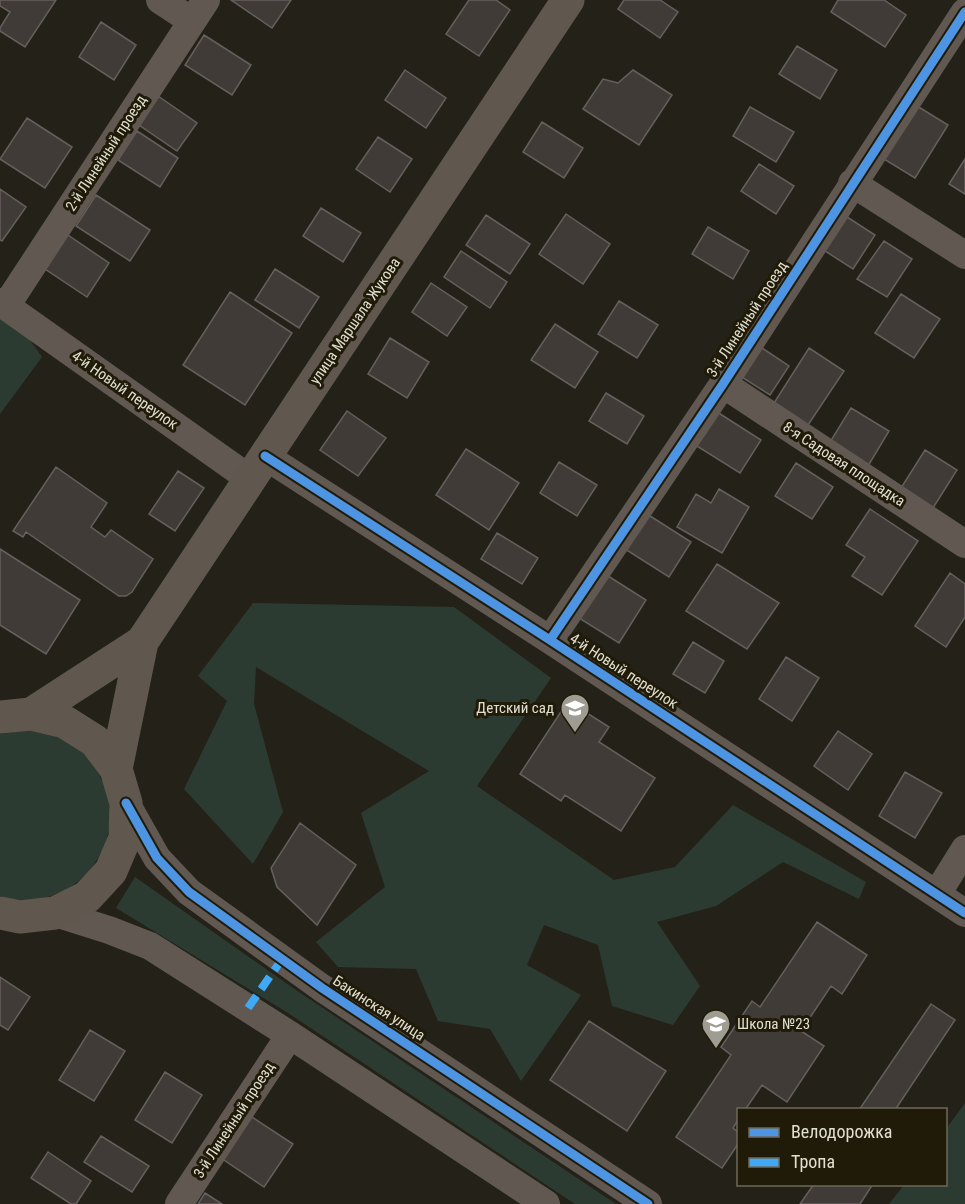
<svg xmlns="http://www.w3.org/2000/svg" width="965" height="1204" font-family="'Roboto Condensed',sans-serif">
<style>
.green{fill:#2c3b31}
.building{fill:#413b38;stroke:#655f5d;stroke-width:1.5}
.lines{fill:none;stroke-linecap:round;stroke-linejoin:round}
.minor{stroke:#605851;stroke-width:28}
.major{stroke:#60584f;stroke-width:33}
.quiet{stroke:#3fa9f5;stroke-width:8;stroke-dasharray:15 8;stroke-linecap:butt}
.cycleway-casing{stroke:#201b08;stroke-width:13}
.cycleway{stroke:#4d94e3;stroke-width:9}
.labels{text-anchor:middle;stroke-width:6;stroke-linejoin:round;paint-order:stroke}
.street-label{font-size:15px;fill:#e1ded2;stroke:#201b08}
.poi-label{font-size:15px;fill:#e1ded2;stroke:#201b08;text-anchor:end}
</style>
<rect width="100%" height="100%" fill="#242218"/>
<path class="green" d="M 0,302 L 6,306 L 42,357 L 0,414 Z
M 253,603 L 454,607 L 551,678 L 477,786 L 614,880 L 675,867 L 733,805 L 866,882 L 859,899 L 783,862 L 716,906 L 657,922 L 700,986 L 673,1025 L 612,1006 L 598,945 L 544,925 L 527,965 L 581,995 L 521,1081 L 490,1029 L 438,1021 L 416,969 L 338,967 L 316,942 L 385,887 L 361,813 L 429,771 L 256,667 L 254,704 L 283,812 L 253,864 L 184,789 L 227,701 L 198,676 Z
M 30,730 C 40,732 52,733 61,738 C 68,742 78,748 84,753 C 87,756 90,761 92,764 C 143,830 78,920 0,896 L 0,734 Z
M 135,877 L 296,990 L 616,1204 L 575,1204 L 288,1013 L 116,908 Z
M 965,1103 L 965,1204 L 889,1204 L 904,1185 L 946,1184 L 946,1129 Z"/>
<path class="building" d="M 0,0 L 56,0 L 25,47 L 0,31 L 0,28 L 10,12 L 0,6 Z
M 231,0 L 291,0 L 272,28 Z
M 469,0 L 496,0 L 510,10 L 479,56 L 446,34 Z
M 624,0 L 660,0 L 678,12 L 660,38 L 618,9 Z
M 838,0 L 884,0 L 906,15 L 885,47 L 831,12 Z
M 101,22 L 136,45 L 114,80 L 79,57 Z
M 204,35 L 251,65 L 232,95 L 185,65 Z
M 797,46 L 837,70 L 820,99 L 779,74 Z
M 405,70 L 446,98 L 426,128 L 385,100 Z
M 633,70 L 672,95 L 639,145 L 583,109 L 603,79 L 618,83 Z
M 158,96 L 197,123 L 177,151 L 139,125 Z
M 917,106 L 948,125 L 915,178 L 884,159 Z
M 750,107 L 794,132 L 776,162 L 733,136 Z
M 27,118 L 72,147 L 45,188 L 0,159 Z
M 542,122 L 583,148 L 564,178 L 523,152 Z
M 137,131 L 178,158 L 160,187 L 118,160 Z
M 378,137 L 412,159 L 390,192 L 356,169 Z
M 965,159 L 965,194 L 949,184 Z
M 759,164 L 794,186 L 776,214 L 741,191 Z
M 0,189 L 26,207 L 2,241 L 0,240 Z
M 96,195 L 150,230 L 130,261 L 76,226 Z
M 321,208 L 361,233 L 343,262 L 303,236 Z
M 566,214 L 610,244 L 583,284 L 539,254 Z
M 486,215 L 530,244 L 510,274 L 466,245 Z
M 844,215 L 875,235 L 853,269 L 822,249 Z
M 708,227 L 749,251 L 733,279 L 692,254 Z
M 65,233 L 109,263 L 87,297 L 42,267 Z
M 884,241 L 912,259 L 887,297 L 857,279 Z
M 461,251 L 507,282 L 490,308 L 444,277 Z
M 275,269 L 319,297 L 299,328 L 255,300 Z
M 431,283 L 467,307 L 447,336 L 412,312 Z
M 230,292 L 292,333 L 245,405 L 183,365 Z
M 901,294 L 940,319 L 914,358 L 875,333 Z
M 619,301 L 658,325 L 637,358 L 598,334 Z
M 555,324 L 598,352 L 575,388 L 531,360 Z
M 390,338 L 429,362 L 407,398 L 368,374 Z
M 756,344 L 789,366 L 770,395 L 737,374 Z
M 809,348 L 844,371 L 808,425 L 774,403 Z
M 606,393 L 644,416 L 627,444 L 589,421 Z
M 851,408 L 889,431 L 868,466 L 830,442 Z
M 714,410 L 761,440 L 740,473 L 692,443 Z
M 347,411 L 386,438 L 358,476 L 320,450 Z
M 466,449 L 519,483 L 489,530 L 436,495 Z
M 925,450 L 957,470 L 933,508 L 901,488 Z
M 559,462 L 597,485 L 577,516 L 540,493 Z
M 796,463 L 833,487 L 812,519 L 775,496 Z
M 56,467 L 107,503 L 91,527 L 105,537 L 111,530 L 153,559 L 132,592 L 126,596 L 119,596 L 26,532 L 23,537 L 13,531 Z
M 178,471 L 204,488 L 175,531 L 149,514 Z
M 719,489 L 749,507 L 722,553 L 677,527 L 696,494 L 711,503 Z
M 870,509 L 918,541 L 882,595 L 852,576 L 865,557 L 846,545 Z
M 647,514 L 691,542 L 669,577 L 625,549 Z
M 497,533 L 538,558 L 522,584 L 481,559 Z
M 0,549 L 80,600 L 46,654 L 0,625 Z
M 717,564 L 779,603 L 747,649 L 686,611 Z
M 950,573 L 965,584 L 965,617 L 946,647 L 915,626 Z
M 605,574 L 646,600 L 619,643 L 579,618 Z
M 693,642 L 724,661 L 705,693 L 673,674 Z
M 786,657 L 819,678 L 792,721 L 759,699 Z
M 568,701 L 609,727 L 599,742 L 655,778 L 621,831 L 565,795 L 561,801 L 520,774 Z
M 838,731 L 872,754 L 848,790 L 814,766 Z
M 905,772 L 942,793 L 915,838 L 879,816 Z
M 300,823 L 356,865 L 317,925 L 277,887 L 271,868 Z
M 817,922 L 867,955 L 842,994 L 831,986 L 801,1031 L 824,1046 L 787,1102 L 762,1085 L 745,1110 L 738,1110 L 738,1120 L 733,1128 L 738,1132 L 738,1144 L 722,1168 L 676,1137 L 731,1055 L 721,1047 L 752,1001 L 760,1007 Z
M 0,977 L 30,997 L 8,1030 L 0,1025 Z
M 931,1004 L 955,1020 L 895,1110 L 859,1110 Z
M 589,1021 L 666,1071 L 627,1131 L 550,1080 Z
M 90,1030 L 125,1051 L 94,1101 L 59,1080 Z
M 165,1072 L 202,1095 L 172,1143 L 135,1120 Z
M 249,1115 L 293,1144 L 264,1187 L 221,1158 Z
M 101,1136 L 149,1166 L 132,1192 L 84,1162 Z
M 48,1152 L 91,1181 L 76,1204 L 71,1204 L 31,1178 Z
M 814,1184 L 873,1184 L 860,1204 L 800,1204 Z
M 205,1193 L 222,1204 L 198,1204 Z"/>
<g class="lines">
<path class="minor" d="M 160,0 L 192,21
M 852,183 L 965,255
M 0,302 L 250,479
M 6,306 L 206,0
M 723,384 L 965,544
M 265,456 L 550,640 L 965,913
M 550,640 L 723,384 L 965,12
M 126,803 L 157,858 L 189,892 L 322,988 L 648,1204
M 937,894 L 965,849
M 55,913 L 109,930 L 150,946 L 290,1035 L 546,1204
M 179,1204 L 290,1035"/>
<path class="major" d="M 31,714 L 142,642
M 0,717 L 31,714 L 65,722 L 95,741 L 116,769 L 126,803 L 125,838 L 111,871 L 87,897 L 55,913 L 20,917 L 0,913
M 116,769 L 142,642 L 568,0"/>
<path class="quiet" d="M 248,1008 L 282,959"/>
<g class="cycleway-casing">
<path id="cycleway" d="M 265,456 L 550,640 L 965,913
M 550,640 L 723,384 L 965,12
M 126,803 L 157,858 L 189,892 L 322,988 L 648,1204"/>
</g>
<use href="#cycleway" class="cycleway"/>
</g>
<defs>
<g id="school-pin" transform="scale(1.5)"><path d="M0 17L-7.5 6A9.5 9.5 0 1 1 7.5 6Z" fill="#9f9c91" stroke="#201b08"/><path d="M0-5L7-2L0 1L-7-2ZM-4 1L0 2.5L4 1V4Q0 6-4 4Z" fill="#fff"/></g>
</defs>
<g fill-rule="evenodd">
<use href="#school-pin" x="575" y="708"/>
<use href="#school-pin" x="716" y="1024"/>
</g>
<g class="labels">
<g class="street-label">
<text transform="translate(106 153) rotate(-57)" y="5">2-й Линейный проезд</text>
<text transform="translate(747 319) rotate(-57)" y="5">3-й Линейный проезд</text>
<text transform="translate(355 321) rotate(-56)" y="5">улица Маршала Жукова</text>
<text transform="translate(125 390) rotate(35)" y="5">4-й Новый переулок</text>
<text transform="translate(844 464) rotate(33)" y="5">8-я Садовая площадка</text>
<text transform="translate(624 671) rotate(33)" y="5">4-й Новый переулок</text>
<text transform="translate(379 1008) rotate(33)" y="5">Бакинская улица</text>
<text transform="translate(234 1120) rotate(-57)" y="5">3-й Линейный проезд</text>
</g>
<g class="poi-label">
<text x="554" y="713">Детский сад</text>
<text x="737" y="1029" text-anchor="start">Школа №23</text>
</g>
</g>
<rect x="737" y="1108" width="210" height="78" fill="#201b08" stroke="#6d6959" stroke-width="1.5"/>
<rect x="749" y="1128" width="30" height="9" fill="#4d94e3" stroke="#6d6959" stroke-width="1.5"/>
<text x="791" y="1138" font-size="18" fill="#e1ded2">Велодорожка</text>
<rect x="749" y="1158" width="30" height="9" fill="#3fa9f5" stroke="#6d6959" stroke-width="1.5"/>
<text x="791" y="1168" font-size="18" fill="#e1ded2">Тропа</text>
</svg>
